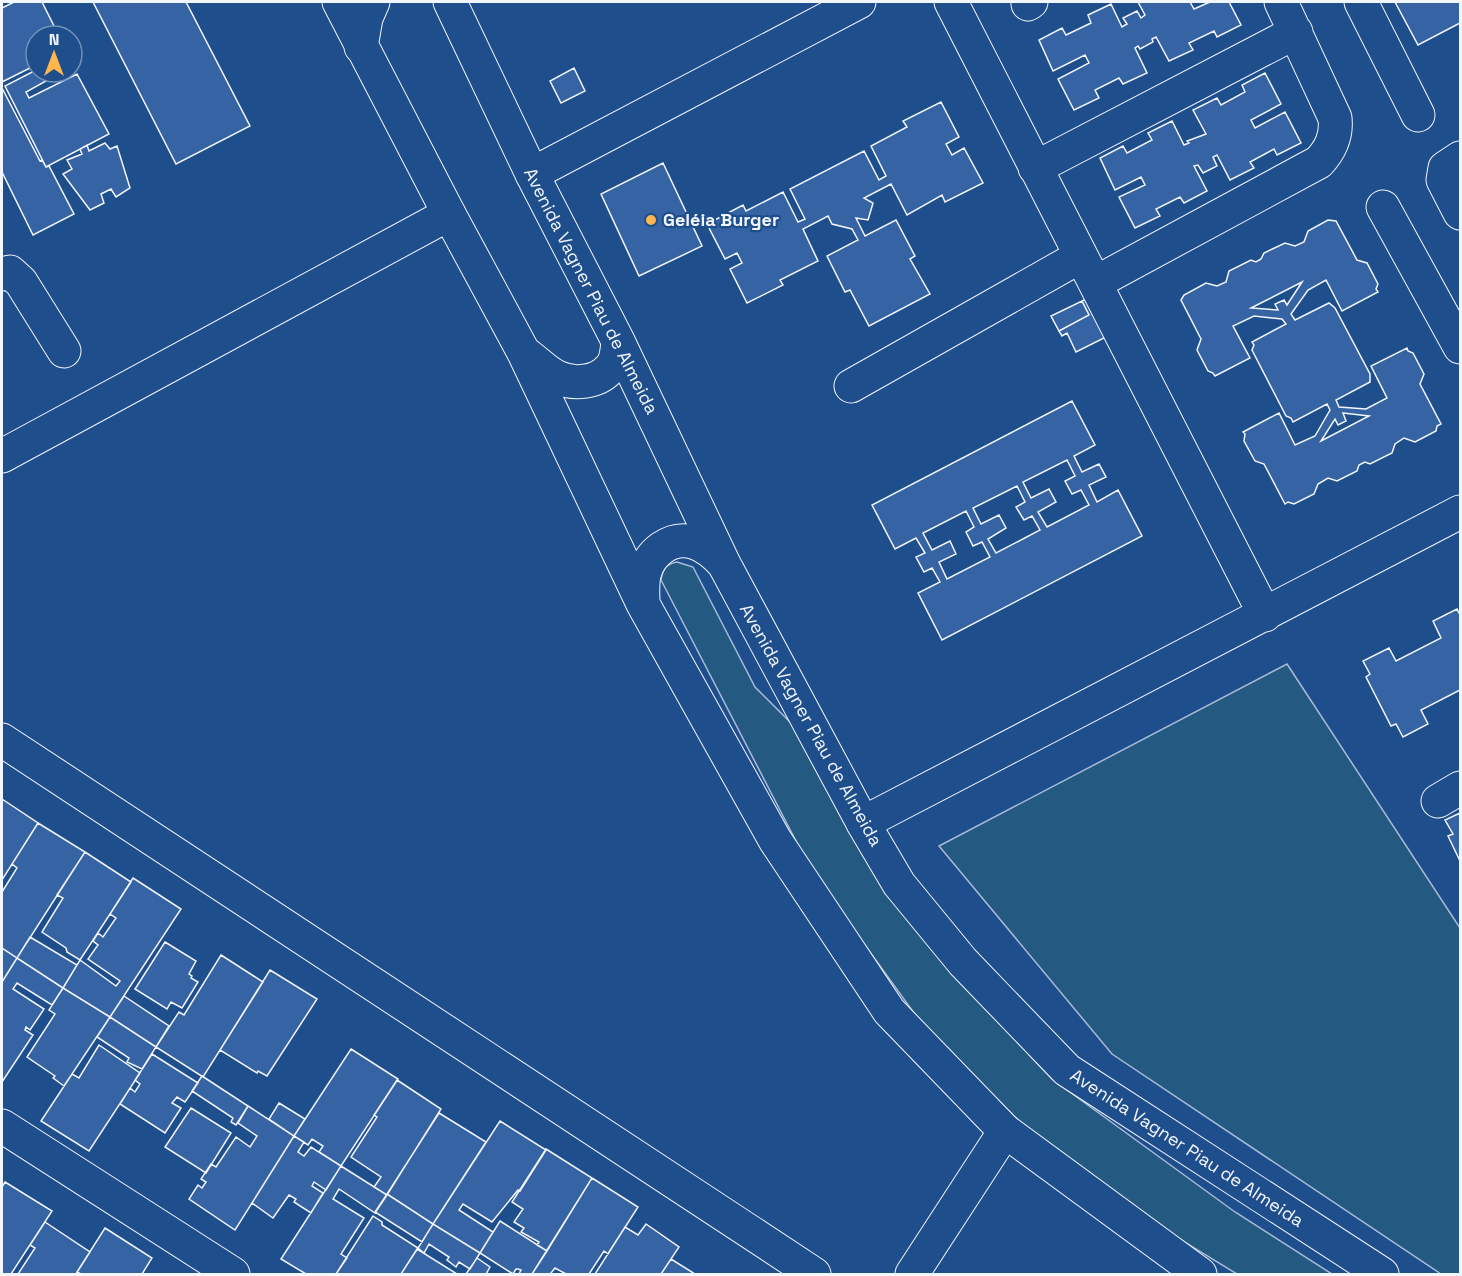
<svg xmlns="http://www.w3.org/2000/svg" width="1462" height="1276" font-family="'Space Grotesk',sans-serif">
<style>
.green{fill:#245a82;stroke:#a8bbd7;stroke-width:1.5}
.building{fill:#3563a3;stroke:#f2f6ff;stroke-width:1.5;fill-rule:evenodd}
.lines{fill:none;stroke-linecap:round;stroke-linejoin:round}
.minor-casing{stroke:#f2f6ff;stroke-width:35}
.major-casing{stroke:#f2f6ff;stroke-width:35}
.minor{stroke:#1f4e8c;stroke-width:33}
.major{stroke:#1f4e8c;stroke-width:33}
.poi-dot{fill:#ffb74d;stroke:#1f4e8c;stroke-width:2}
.labels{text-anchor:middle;stroke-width:4.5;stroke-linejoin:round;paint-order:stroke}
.poi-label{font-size:18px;font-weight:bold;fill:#f2f6ff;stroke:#1f4e8c;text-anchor:start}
.street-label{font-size:18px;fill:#f2f6ff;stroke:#1f4e8c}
</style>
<rect width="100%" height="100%" fill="#1f4e8c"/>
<path class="green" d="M 677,562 L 693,567 L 755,687 L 794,726 L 971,993 L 1052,1079 L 1235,1212 L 1332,1274 L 1237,1274 L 1163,1229 L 1031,1133 L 922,1024 L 812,872 L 661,580 C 663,569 666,564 677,562 Z
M 1287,664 L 1460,928 L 1460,1274 L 1441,1274 L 1112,1054 L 939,846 Z"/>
<path class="building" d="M 14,2 L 42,2 L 59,36 L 36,36 L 36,65 L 2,82 L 2,8 Z
M 93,2 L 186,2 L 250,126 L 176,164 Z
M 1138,2 L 1190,2 L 1194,9 L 1210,2 L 1229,2 L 1241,25 L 1217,37 L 1214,31 L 1189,43 L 1193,50 L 1169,61 L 1156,37 L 1152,39 L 1153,42 L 1140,49 L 1138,46 L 1135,48 L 1147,73 L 1123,84 L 1119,78 L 1095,90 L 1099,98 L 1074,110 L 1058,79 L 1089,63 L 1085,55 L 1053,71 L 1039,40 L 1062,28 L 1066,35 L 1091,23 L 1088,15 L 1111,4 L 1122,27 L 1127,24 L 1123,18 L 1137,11 L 1141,18 L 1145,15 Z
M 1395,2 L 1460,2 L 1460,23 L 1418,45 Z
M 574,68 L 585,91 L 561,103 L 550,81 Z
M 36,70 L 36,72 L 41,72 L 46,81 L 26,92 L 29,98 L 77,74 L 109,134 L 46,167 L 5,86 Z
M 1265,73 L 1281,104 L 1251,120 L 1255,128 L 1285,112 L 1301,143 L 1277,155 L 1274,149 L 1250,162 L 1254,168 L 1230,180 L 1217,155 L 1213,157 L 1217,166 L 1203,173 L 1198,165 L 1194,166 L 1207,191 L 1184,203 L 1180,197 L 1156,209 L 1160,216 L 1135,228 L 1119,197 L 1145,185 L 1141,177 L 1115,190 L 1100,158 L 1123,146 L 1127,153 L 1152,140 L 1148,133 L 1172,121 L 1184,145 L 1189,143 L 1187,141 L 1206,134 L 1193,110 L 1217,98 L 1221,105 L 1245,92 L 1242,85 Z
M 2,88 L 40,161 L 42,160 L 46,167 L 49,166 L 74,214 L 33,235 L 2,172 Z
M 941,102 L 959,137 L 946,144 L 952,155 L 964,148 L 983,183 L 945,202 L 942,195 L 907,215 L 891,184 L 864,198 L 873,203 L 868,220 L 856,218 L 865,236 L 896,220 L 915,256 L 910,259 L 930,294 L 869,326 L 850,290 L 845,292 L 827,256 L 858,240 L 852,229 L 832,224 L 828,216 L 803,229 L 818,261 L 780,280 L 783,285 L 747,303 L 730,269 L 742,263 L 737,253 L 725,259 L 707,224 L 743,205 L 746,211 L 783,192 L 798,222 L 805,219 L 790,189 L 864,151 L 879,180 L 886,176 L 871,146 L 907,127 L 903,121 Z
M 105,143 L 110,149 L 117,146 L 130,188 L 116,197 L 111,189 L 101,194 L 104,203 L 90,210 L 63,174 L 72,169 L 67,160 L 82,154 L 80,149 L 87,145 L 89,151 Z
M 663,163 L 702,246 L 639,276 L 601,194 Z
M 1328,220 L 1336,221 L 1357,260 L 1367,263 L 1378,284 L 1376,289 L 1378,292 L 1342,311 L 1326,280 L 1308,290 L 1291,314 L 1295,320 L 1329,303 L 1335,308 L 1370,374 L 1370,382 L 1336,400 L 1339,407 L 1366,409 L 1387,398 L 1371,366 L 1407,348 L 1408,351 L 1413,353 L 1424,374 L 1420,384 L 1441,424 L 1437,426 L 1436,431 L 1415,442 L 1404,438 L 1395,444 L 1392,453 L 1370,464 L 1365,462 L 1359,465 L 1357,471 L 1337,481 L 1328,478 L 1318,484 L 1314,494 L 1294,504 L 1288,502 L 1285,504 L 1264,464 L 1255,461 L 1244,441 L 1245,434 L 1243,432 L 1279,413 L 1295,445 L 1315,436 L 1330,410 L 1327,404 L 1293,422 L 1291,418 L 1286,416 L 1252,350 L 1254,345 L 1252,342 L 1286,324 L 1282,319 L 1254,316 L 1233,326 L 1250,358 L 1215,376 L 1213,373 L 1208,371 L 1197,350 L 1201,339 L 1181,300 L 1184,295 L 1206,283 L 1217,286 L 1226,282 L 1229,271 L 1251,260 L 1256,262 L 1261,259 L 1264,253 L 1285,243 L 1295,246 L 1304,242 L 1308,231 ZM 1302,282 L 1287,305 L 1284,300 L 1275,304 L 1278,310 L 1251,308 ZM 1343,413 L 1369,416 L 1321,441 L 1335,419 L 1338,425 L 1346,421 Z
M 1088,298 L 1108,336 L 1076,352 L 1067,333 L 1062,336 L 1059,331 L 1089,315 L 1082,301 Z
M 1082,301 L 1089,315 L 1059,331 L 1051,316 Z
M 1072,401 L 1095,445 L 1074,456 L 1082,472 L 1099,464 L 1106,477 L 1089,485 L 1097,502 L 1118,490 L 1142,536 L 942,640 L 918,593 L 940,582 L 932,568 L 924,572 L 916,557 L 925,553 L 916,538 L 895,549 L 872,505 ZM 1067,460 L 1075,476 L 1065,481 L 1072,494 L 1081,490 L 1089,505 L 1047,527 L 1038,512 L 1056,502 L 1049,489 L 1031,498 L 1023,482 ZM 1017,486 L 1025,502 L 1016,507 L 1024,520 L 1032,516 L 1040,530 L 996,553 L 988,539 L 1006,528 L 999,515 L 981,524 L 973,508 ZM 966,511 L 974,527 L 966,532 L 973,546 L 982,542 L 990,557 L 947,579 L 939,562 L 956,554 L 950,541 L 932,550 L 923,533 Z
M 1457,609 L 1460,615 L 1460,690 L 1421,710 L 1428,724 L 1403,737 L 1396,724 L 1391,726 L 1366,677 L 1370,674 L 1363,661 L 1389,648 L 1396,661 L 1441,638 L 1433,621 Z
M 2,799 L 38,823 L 2,880 Z
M 1460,813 L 1460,861 L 1448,836 L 1453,834 L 1445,820 Z
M 38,823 L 85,852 L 17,958 L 2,948 L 2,892 L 17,868 L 12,864 Z
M 85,852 L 131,882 L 80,960 L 67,952 L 66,948 L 42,932 L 63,898 L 57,895 Z
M 133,878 L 181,909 L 110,1017 L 63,988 L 80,960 L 116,986 L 120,981 L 88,959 L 98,945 L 93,941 L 98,933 L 103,937 L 116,918 L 110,914 Z
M 30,937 L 77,965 L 63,988 L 17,958 Z
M 165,942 L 196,961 L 189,974 L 192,976 L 191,978 L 198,982 L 182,1008 L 171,1002 L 167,1009 L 135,989 Z
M 2,948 L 17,958 L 2,982 Z
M 221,955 L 263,982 L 203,1077 L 156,1047 L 179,1012 L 184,1015 Z
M 17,958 L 63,988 L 52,1005 L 17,983 L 13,989 L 44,1009 L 30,1030 L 26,1027 L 25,1030 L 33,1035 L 2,1082 L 2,982 Z
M 270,970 L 317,999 L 267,1076 L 258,1071 L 257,1073 L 220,1050 Z
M 63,988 L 110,1017 L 64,1086 L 53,1078 L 55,1076 L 27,1057 L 55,1014 L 49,1010 Z
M 124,996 L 169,1026 L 156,1047 L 110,1017 Z
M 110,1017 L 156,1047 L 142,1069 L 127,1062 L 129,1058 L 97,1037 Z
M 99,1045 L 140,1073 L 89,1151 L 41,1121 L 72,1074 L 79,1078 Z
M 351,1049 L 398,1079 L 341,1166 L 319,1152 L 323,1146 L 312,1139 L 308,1145 L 294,1136 Z
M 152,1054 L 198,1083 L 185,1102 L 177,1097 L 172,1103 L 181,1108 L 165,1133 L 120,1104 L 130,1088 L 135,1092 L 140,1084 L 135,1080 Z
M 202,1076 L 248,1106 L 236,1125 L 231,1122 L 233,1118 L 192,1091 Z
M 397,1080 L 441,1109 L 387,1195 L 374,1187 L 381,1177 L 351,1157 L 377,1117 L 374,1115 Z
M 279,1103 L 305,1119 L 294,1136 L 269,1119 Z
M 248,1106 L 294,1136 L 235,1230 L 189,1199 L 198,1185 L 202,1188 L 206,1182 L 201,1179 L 211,1164 L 216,1167 L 236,1137 L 250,1147 L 257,1136 L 238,1123 Z
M 191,1108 L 231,1133 L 206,1173 L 165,1147 Z
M 439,1113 L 486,1142 L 433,1224 L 387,1194 Z
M 500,1121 L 546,1150 L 520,1191 L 518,1190 L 492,1222 L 463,1204 L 459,1210 L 493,1232 L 480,1253 L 433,1224 Z
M 294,1136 L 304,1142 L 298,1152 L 304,1156 L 311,1147 L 341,1166 L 326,1190 L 314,1182 L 312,1186 L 323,1193 L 311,1213 L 294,1202 L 296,1199 L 289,1195 L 273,1218 L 252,1203 Z
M 546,1149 L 592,1178 L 547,1251 L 537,1245 L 539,1242 L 521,1232 L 524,1228 L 514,1222 L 523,1209 L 512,1202 Z
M 341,1166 L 387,1195 L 375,1213 L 339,1189 L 333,1199 L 364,1218 L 341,1254 L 347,1258 L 336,1274 L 306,1274 L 281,1259 Z
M 592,1178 L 638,1207 L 608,1254 L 604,1251 L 589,1274 L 566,1274 L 555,1268 L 551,1273 L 553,1274 L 532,1274 Z
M 5,1182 L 52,1211 L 11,1274 L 2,1274 L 2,1187 Z
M 387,1194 L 433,1224 L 422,1242 L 375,1212 Z
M 373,1216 L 382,1222 L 382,1225 L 418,1248 L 401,1274 L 336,1274 Z
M 500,1221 L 547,1251 L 532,1274 L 519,1274 L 521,1270 L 518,1269 L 516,1269 L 513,1274 L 480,1253 Z
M 45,1222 L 90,1252 L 76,1274 L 18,1274 L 35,1248 L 30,1245 Z
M 433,1224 L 480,1253 L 470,1269 L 459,1262 L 456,1267 L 447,1260 L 449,1257 L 429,1244 L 424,1253 L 418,1248 Z
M 646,1224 L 679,1247 L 661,1274 L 595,1274 L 625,1227 L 638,1235 Z
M 105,1228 L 152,1258 L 142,1274 L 81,1274 L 77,1272 Z
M 417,1249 L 457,1274 L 401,1274 Z
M 477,1258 L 490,1267 L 486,1274 L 466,1274 Z
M 671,1259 L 695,1274 L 661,1274 Z"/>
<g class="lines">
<g class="minor-casing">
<path id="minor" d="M 951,2 L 1265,615
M 1361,2 L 1418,115
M 1028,4 L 1031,2
M 1460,158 L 1445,168 L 1443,180 L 1460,213
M 1035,168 L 1296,32
M 532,174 L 859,2
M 1383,207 L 1460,347
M 2,274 L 10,272 L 21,282 L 64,351
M 1095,283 L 1319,162 C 1331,149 1337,136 1335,118 L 1281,2
M 851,386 L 1081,256
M 2,456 L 449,214
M 2,740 L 814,1274
M 1438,801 L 1460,788
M 863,823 L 1460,512
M 2,1126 L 233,1274
M 912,1274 L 1005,1131"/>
</g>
<g class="major-casing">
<path id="major" d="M 339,2 L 449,214 L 524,353 L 643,604 L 775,840 L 889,1011 L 1005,1131 L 1200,1274
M 450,2 L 532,174 L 618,341 L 724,564 L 863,823 L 899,884 L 963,962 L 1067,1070 L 1382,1274
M 361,47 L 366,18 L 373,2
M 526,354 C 536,361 546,372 557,377 C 573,385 598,383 610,368 C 617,361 617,350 618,341
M 643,604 C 643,595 642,584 644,575 C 649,553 670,536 693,542 C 706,546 716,555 724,564"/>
</g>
<use href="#minor" class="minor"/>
<use href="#major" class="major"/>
</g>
<circle class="poi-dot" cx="651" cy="220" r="6"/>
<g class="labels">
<g class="poi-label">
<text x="663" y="226">Geléia Burger</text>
</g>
<g class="street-label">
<text transform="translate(591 291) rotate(63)" y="6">Avenida Vagner Piau de Almeida</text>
<text transform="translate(811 725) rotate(61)" y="6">Avenida Vagner Piau de Almeida</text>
<text transform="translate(1187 1148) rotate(33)" y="6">Avenida Vagner Piau de Almeida</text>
</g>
</g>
<rect width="1462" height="1276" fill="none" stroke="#f2f6ff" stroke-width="6"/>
<g transform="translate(54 54)"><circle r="28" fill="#1f4e8c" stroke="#7391ba" stroke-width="1.5"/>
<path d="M0-4.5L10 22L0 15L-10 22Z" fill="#ffb74d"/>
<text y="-9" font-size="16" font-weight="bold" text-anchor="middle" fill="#f2f6ff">N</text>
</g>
</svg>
